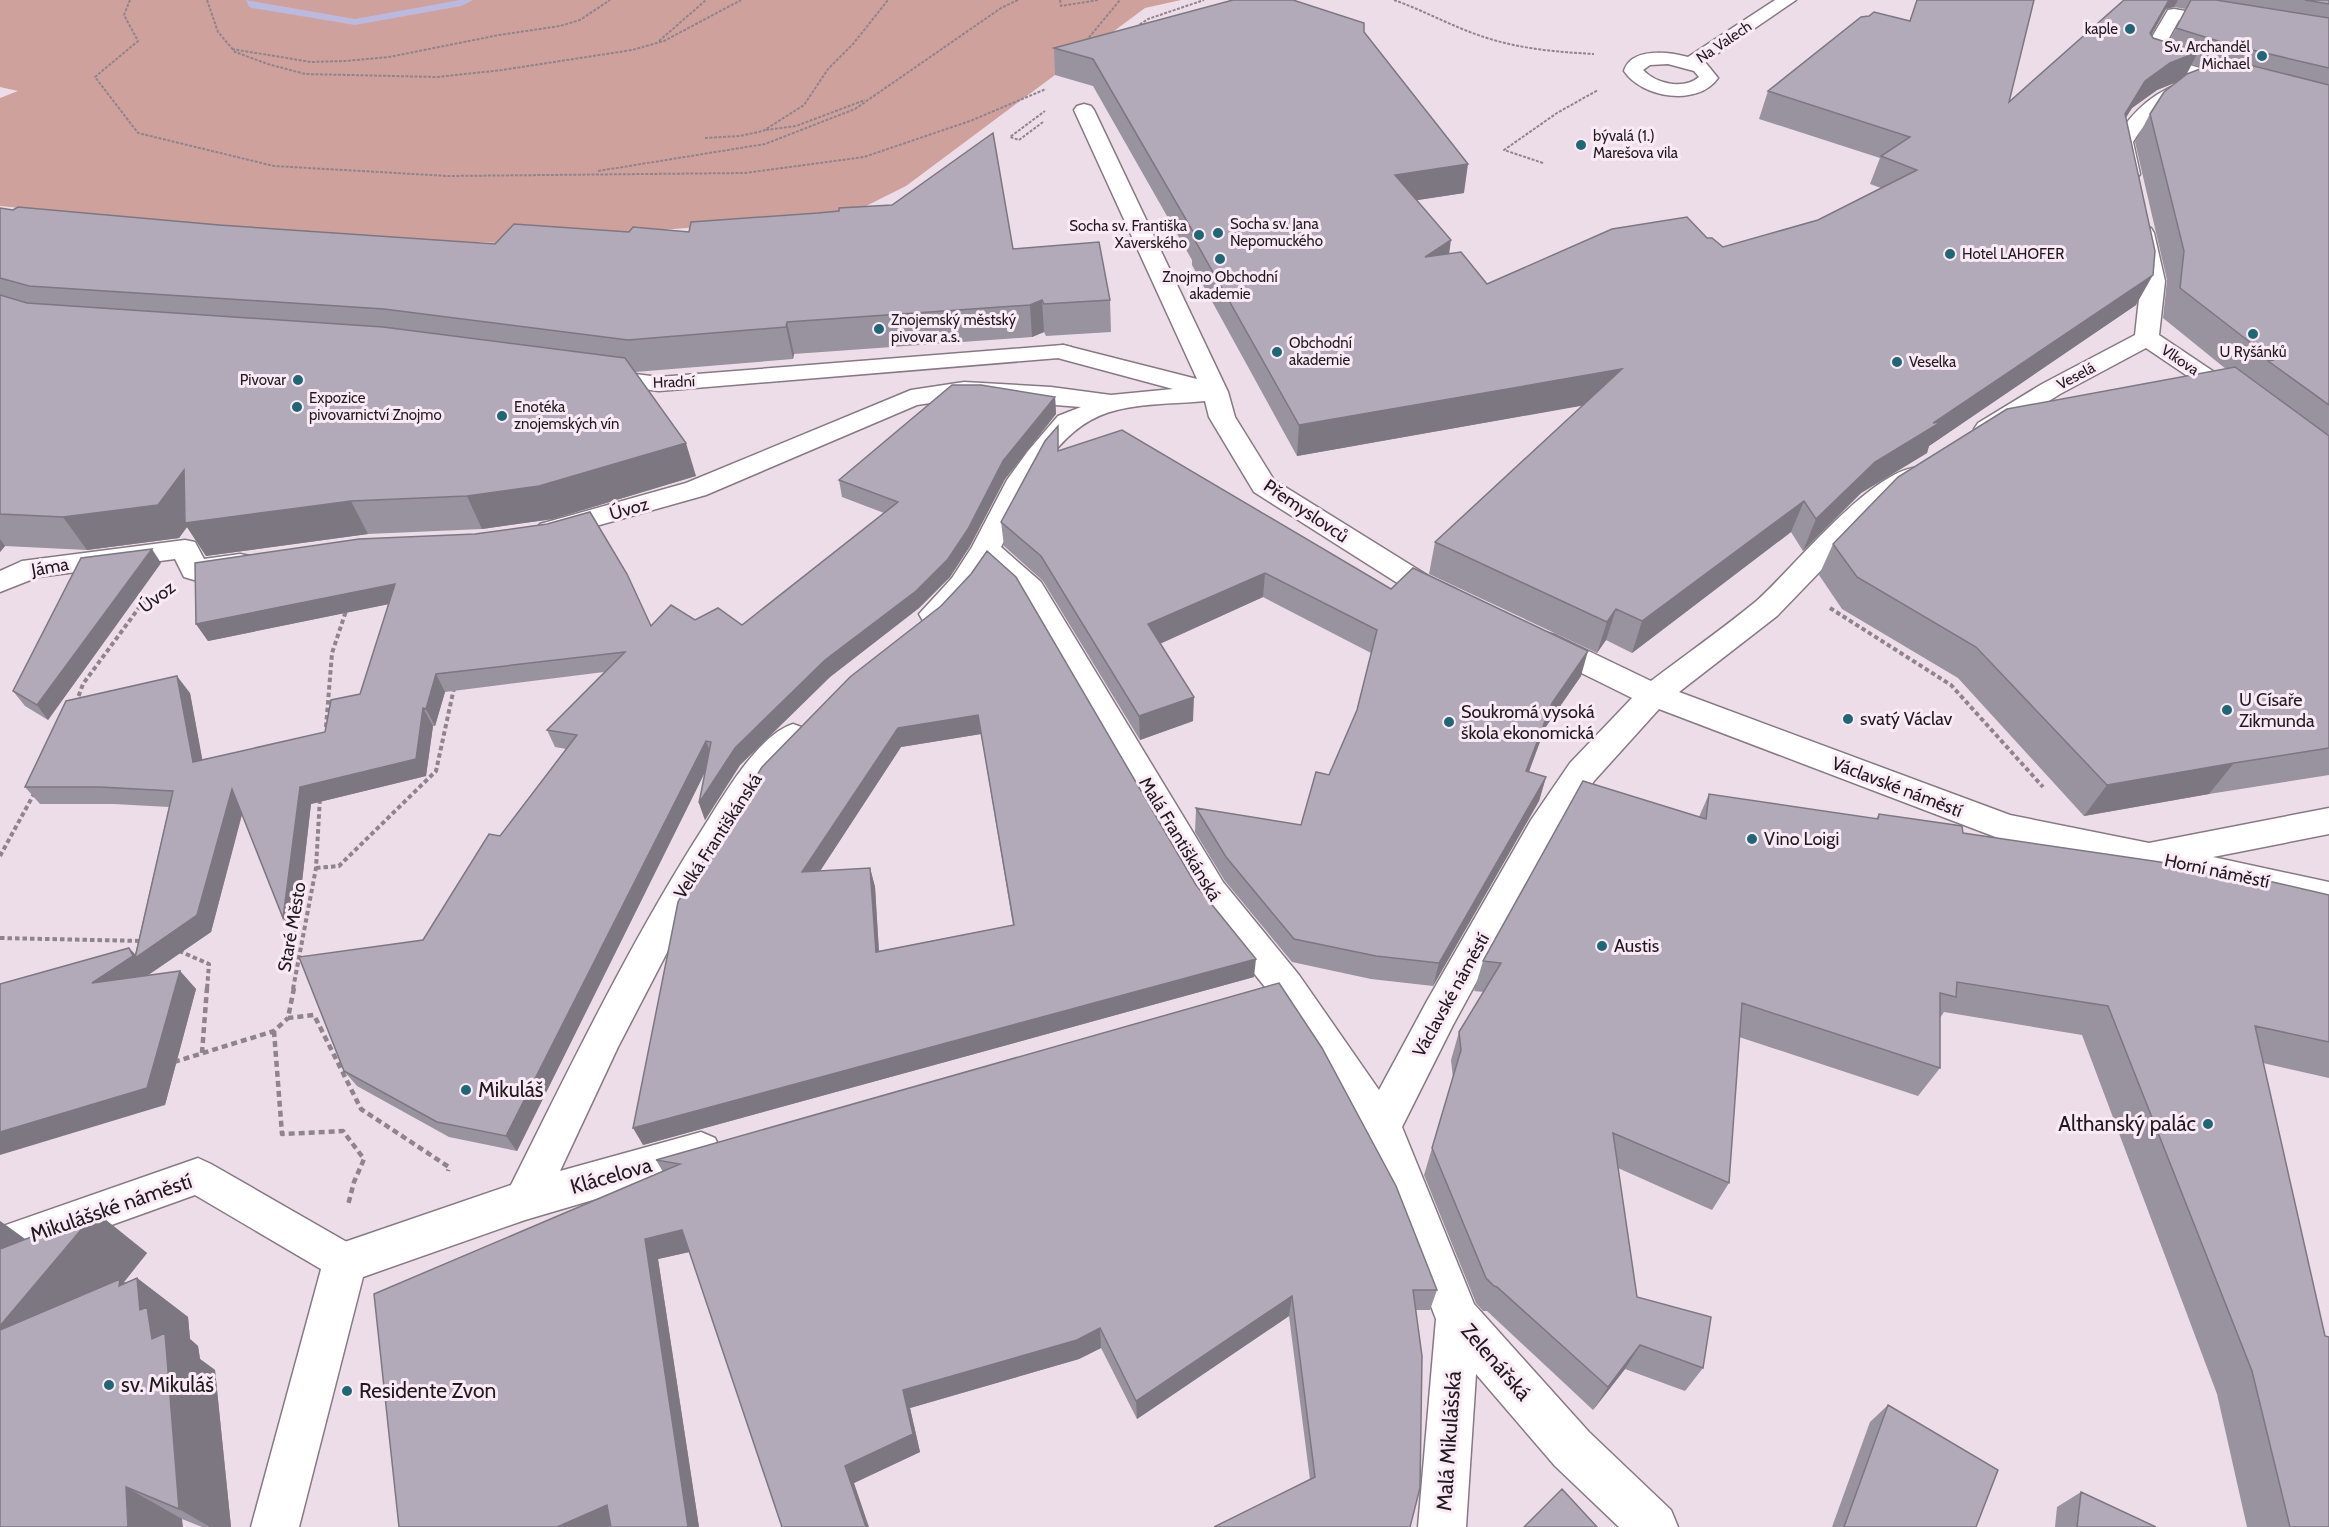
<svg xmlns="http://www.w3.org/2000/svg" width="2329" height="1527" font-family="Cabin,sans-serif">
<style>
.forest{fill:#cfa19d}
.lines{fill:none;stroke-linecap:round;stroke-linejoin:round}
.stream{fill:#bab9e0;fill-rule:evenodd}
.service-casing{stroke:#877983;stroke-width:3}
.minor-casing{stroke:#877983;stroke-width:3}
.path-far2{stroke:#90848c;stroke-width:2;stroke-dasharray:3 1.5;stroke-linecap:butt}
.path-far1{stroke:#90848c;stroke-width:4;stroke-dasharray:4.5 3;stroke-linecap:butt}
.path{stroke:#90848c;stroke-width:4.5;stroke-dasharray:6 4;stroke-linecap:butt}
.service{fill:#fff;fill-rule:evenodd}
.minor{fill:#fff;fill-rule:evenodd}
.wall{fill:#99929f;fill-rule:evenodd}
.shaded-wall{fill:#7d7782}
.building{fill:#b2aab9;stroke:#7d7782;stroke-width:1.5;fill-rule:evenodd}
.poi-dot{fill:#1f6774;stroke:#faeaf6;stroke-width:2}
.labels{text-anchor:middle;stroke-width:6;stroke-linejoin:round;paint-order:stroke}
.far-poi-label{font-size:15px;fill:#201a1e;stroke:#faeaf6;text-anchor:start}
.far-street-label{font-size:15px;fill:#201a1e;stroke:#faeaf6}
.street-label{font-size:18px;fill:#201a1e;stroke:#faeaf6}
.poi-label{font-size:18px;fill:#201a1e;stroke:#faeaf6;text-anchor:start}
.near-poi-label{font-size:21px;fill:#201a1e;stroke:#faeaf6;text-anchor:start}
.near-street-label{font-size:21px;fill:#201a1e;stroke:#faeaf6}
</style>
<rect width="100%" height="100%" fill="#eddde8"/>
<path class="forest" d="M 0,0 L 1181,0 L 1145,8 L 906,186 L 848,215 L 500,243 L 272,234 L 0,206 L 0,98 L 18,91 L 0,87 Z"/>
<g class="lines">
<path class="stream" d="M 246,0 L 355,19 L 460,0 L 473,0 L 461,6 L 355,25 L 252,8 L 249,7 Z"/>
<g class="service-casing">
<path id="service" d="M 1063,345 L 1071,347 L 1074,352 L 1071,357 L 659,391 L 603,384 L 595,382 L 592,377 L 595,372 L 603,370 L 659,377 Z
M 198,1158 L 211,1164 L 359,1249 L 365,1262 L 359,1275 L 345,1281 L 331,1275 L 195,1195 L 0,1265 L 0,1227 Z"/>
</g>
<g class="minor-casing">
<path id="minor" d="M 1775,0 L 1796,0 L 1705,62 L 1718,78 C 1698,107 1642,98 1624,71 C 1631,47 1669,52 1688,57 ZM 1668,64 L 1694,71 L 1699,77 C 1684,90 1656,84 1643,70 L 1650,65 Z
M 2174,9 L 2226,18 L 2232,19 L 2235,23 L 2232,27 L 2226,28 L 2179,20 L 2159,56 L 2241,80 L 2244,84 L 2241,88 L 2234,90 L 2207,82 L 2205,87 C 2171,101 2153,110 2133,142 L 2140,174 L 2137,178 L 2130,180 L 2123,178 L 2120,174 L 2113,142 C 2135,108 2154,91 2194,78 L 2141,63 L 2139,59 L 2168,10 Z
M 1084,104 L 1091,106 L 1094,110 L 1228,392 L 1235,417 L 1274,480 L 1430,577 L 1456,589 L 1461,596 L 1456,603 L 1446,606 L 1410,591 L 1254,492 L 1209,417 L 1205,401 C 1176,404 1145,403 1117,410 C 1053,425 1028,494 1001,547 L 1041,582 L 1223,882 L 1299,975 L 1379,1090 L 1427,1001 L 1531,820 L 1570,763 L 1632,698 L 1533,649 L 1529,642 L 1533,635 L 1544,632 L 1555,635 L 1651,681 C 1685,655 1721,630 1754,603 C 1789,574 1880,457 1926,468 L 1930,474 L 1926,480 L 1882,507 L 1777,616 L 1679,692 L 2010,815 L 2149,843 L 2329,808 L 2329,834 L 2213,857 L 2329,882 L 2329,910 L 2006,841 L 1659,709 L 1594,781 L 1555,838 L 1453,1025 L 1402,1127 L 1474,1304 L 1589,1432 L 1671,1510 L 1678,1527 L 1619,1527 L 1555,1466 L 1476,1374 L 1466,1527 L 1418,1527 L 1436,1319 L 1365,1136 L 1273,997 L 1197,902 L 1020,595 L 989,567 C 974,589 953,629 923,621 L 919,614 L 952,578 L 972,547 L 1007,480 L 1028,451 L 1058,416 L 1081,407 L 964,398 L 917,405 L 706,495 L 550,539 L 540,536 L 536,530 L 540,524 L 686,483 L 911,390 L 964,382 L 1051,387 L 1111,395 L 1173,389 L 1054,357 L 1051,352 L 1054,347 L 1063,345 L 1197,379 L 1074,110 L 1077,106 Z
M 2143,226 L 2151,228 L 2154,233 L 2165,281 L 2159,335 L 2247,394 L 2251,399 L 2247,404 L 2238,407 L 2229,404 L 2146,348 L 2060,394 L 1996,435 L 1987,437 L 1978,435 L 1974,429 L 1978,423 L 2042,384 L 2135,335 L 2141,281 L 2132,233 L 2135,228 Z
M 185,540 L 195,542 L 204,559 L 240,554 L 250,556 L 254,563 L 250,570 L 194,580 L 184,577 L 175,559 L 38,577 L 0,592 L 0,571 L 22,561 Z
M 793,724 L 804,728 L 809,736 L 804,744 L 766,785 L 688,912 L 618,1047 L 560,1171 L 701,1132 L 715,1138 L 721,1151 L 715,1164 L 525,1220 L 363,1277 L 299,1527 L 251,1527 L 323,1262 L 330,1247 L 511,1185 C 572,1063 631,940 705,825 C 724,795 758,735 793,724 Z"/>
</g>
<path class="path-far2" d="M 130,0 L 124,15 L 138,41 L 95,77 L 138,133 L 274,166 L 448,176 L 745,173 L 864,157 L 970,121 L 1046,89
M 207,0 L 218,32 L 235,52 L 268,64 L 305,74 L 437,77 L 502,70 L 632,50 L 664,41 L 741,0
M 1060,0 L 1061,6 L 1098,0
M 1394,0 C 1425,11 1453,27 1484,37 C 1520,49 1557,52 1594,54
M 1136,27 L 1148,19 L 1204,0
M 659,41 L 706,0
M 1086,41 L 1120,0
M 232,49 L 311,62 L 345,61 L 389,57 L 499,35 L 560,26 L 580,20 L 610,0
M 1043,122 L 1019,140 L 1010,137 L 1045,111
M 766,130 L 796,126 L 865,100
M 705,138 L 740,136 L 763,131 L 804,105 L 828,69 L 853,44 L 888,0
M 1543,163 L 1504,150 L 1557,113 L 1598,90
M 598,171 L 765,144 L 855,109 L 1001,8 L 1018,0"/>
<path class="path-far1" d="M 1830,608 L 1951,685 L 2043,787
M 76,703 L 83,684 L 141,605 L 151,598
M 326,727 L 332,653 L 347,608
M 0,856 L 35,792
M 316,868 L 339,866 L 436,771 L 454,688
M 0,938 L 143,941
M 179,951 L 209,964 L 207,989
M 293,989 L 316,868 L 320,797"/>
<path class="path" d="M 294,988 L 288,1018 L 314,1015 L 361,1109 L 449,1167 L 448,1171
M 274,1031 L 282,1134 L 343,1131 L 364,1159 L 354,1182 L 348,1205
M 202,1053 L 207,988
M 174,1062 L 274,1031 L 288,1018"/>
<use href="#service" class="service"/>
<use href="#minor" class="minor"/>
</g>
<path class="wall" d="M 1917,0 L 2034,0 L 2009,102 L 2124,0 L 2329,0 L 2329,775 L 2209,794 L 2084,816 L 1958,678 L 1842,609 L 1819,575 L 1833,544 L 2226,369 L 2163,318 L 2167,280 L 2135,142 L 2150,114 L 2177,82 L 2157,90 L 2132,108 L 2125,118 L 2136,305 L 1929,446 L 1927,453 L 1861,493 L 1803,551 L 1791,532 L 1632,653 L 1606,640 L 1597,653 L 1429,574 L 1435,542 L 1583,405 L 1297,456 L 1192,265 L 1192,260 L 1093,86 L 1055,75 L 1054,48 L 1364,32 L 1464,193 L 1417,200 L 1449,253 L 1487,284 L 1707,238 L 1723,247 L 1818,220 L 1881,188 L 1870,184 L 1880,158 L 1759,119 L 1768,91 L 1910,21 ZM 2174,7 L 2186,9 L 2168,43 L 2153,38 L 2151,35 L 2166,9 ZM 2192,64 L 2204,68 L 2186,75 Z
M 0,208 L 13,210 L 495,244 L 629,232 L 689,232 L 1013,249 L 1110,300 L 1111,332 L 1046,336 L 1044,332 L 1032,337 L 794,354 L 793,359 L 635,372 L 696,476 L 553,519 L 482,529 L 368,534 L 206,556 L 187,527 L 179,538 L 87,550 L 5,546 L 0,552 Z
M 1055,397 L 1056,414 L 1005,479 L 970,546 L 950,577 L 919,608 L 830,677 L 740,765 L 705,820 L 699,803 L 706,770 L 517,1151 L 449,1137 L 357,1086 L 344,1071 L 423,940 L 500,836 L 566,749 L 555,747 L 547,730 L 604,672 L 445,692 L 435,726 L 433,726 L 426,776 L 311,804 L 296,934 L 283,918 L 242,815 L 211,932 L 147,976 L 180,971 L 196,989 L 165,1105 L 135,955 L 169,807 L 114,804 L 40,804 L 25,787 L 190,693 L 202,760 L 325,732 L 360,694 L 389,604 L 208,641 L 196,624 L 195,563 L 651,626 L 695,620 L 742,625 L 884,513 L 842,497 L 839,480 Z
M 1059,450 L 1391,589 L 1581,676 L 1545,728 L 1529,772 L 1546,777 L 1539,801 L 1433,986 L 1371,979 L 1292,962 L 1225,881 L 1195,832 L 1196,808 L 1301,825 L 1329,775 L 1357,710 L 1371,653 L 1263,597 L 1160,644 L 1193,721 L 1140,740 L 1043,581 L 1004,546 L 1001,522 Z
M 161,563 L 48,720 L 25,706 L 13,691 Z
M 941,606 L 1196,885 L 1254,977 L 643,1145 ZM 981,734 L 1013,925 L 879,951 L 875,887 L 870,868 L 820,871 L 901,747 Z
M 1709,794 L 1876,819 L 1879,814 L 1963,833 L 2260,885 L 2264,880 L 2329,895 L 2329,1078 L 2263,1063 L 2329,1527 L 2247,1527 L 2217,1394 L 2082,1035 L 1944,1012 L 1940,1018 L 1940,1068 L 1918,1096 L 1739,1037 L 1729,1183 L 1712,1210 L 1618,1168 L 1637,1297 L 1703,1368 L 1685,1391 L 1625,1369 L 1593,1410 L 1487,1311 L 1483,1311 L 1476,1303 L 1424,1175 L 1453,1078 L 1451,1060 L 1459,1032 L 1484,992 L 1474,991 L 1483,961 L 1699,817 Z
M 656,1160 L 1437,1290 L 1430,1310 L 1416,1310 L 1420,1488 L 1310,1480 L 1289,1316 L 1137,1419 L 1101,1348 L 1079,1359 L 910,1408 L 920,1452 L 854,1483 L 689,1252 L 658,1259 L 699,1527 L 611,1527 L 663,1172 Z
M 96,1212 L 147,1253 L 124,1282 L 125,1283 L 137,1278 L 188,1317 L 190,1339 L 198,1346 L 200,1359 L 215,1370 L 231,1527 L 202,1527 L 182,1519 L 0,1527 L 0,1221 L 25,1239 Z
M 1888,1405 L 1976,1527 L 1832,1527 L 1870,1422 Z
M 2081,1492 L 2156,1527 L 2055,1527 L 2057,1507 Z"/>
<path class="shaded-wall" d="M 2169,0 L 2178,0 L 2174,7 L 2166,9 L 2137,60 L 2150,33 Z
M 2198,52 L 2184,79 L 2157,90 L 2132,108 L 2111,142 L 2125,114 L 2145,81 L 2170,63 Z
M 1468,164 L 1464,193 L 1392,204 L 1395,175 Z
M 1451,240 L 1447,270 L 1425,257 Z
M 2153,275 L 2136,305 L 1929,446 L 1927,453 L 1861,493 L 1803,551 L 1816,519 L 1875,462 Z
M 1042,300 L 1044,332 L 1032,337 L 1030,305 Z
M 787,322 L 794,354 L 793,359 L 786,327 Z
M 1622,369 L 1614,400 L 1297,456 L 1299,425 Z
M 1055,397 L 1056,414 L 1005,479 L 970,546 L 950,577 L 919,608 L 830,677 L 740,765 L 705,820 L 699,803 L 735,748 L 825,660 L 1003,461 Z
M 686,443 L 696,476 L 553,519 L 482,529 L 467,496 Z
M 184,470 L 351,501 L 368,534 L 206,556 L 187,527 L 179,538 L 87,550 L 63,517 Z
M 1804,501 L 1791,532 L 1632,653 L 1642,621 Z
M 0,539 L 5,546 L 0,552 Z
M 152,549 L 161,563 L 48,720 L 37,705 Z
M 1265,573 L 1263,597 L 1148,649 L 1148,624 Z
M 395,584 L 404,601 L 208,641 L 196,624 Z
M 1616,609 L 1606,640 L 1597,653 L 1607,622 Z
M 1588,651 L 1581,676 L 1545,728 L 1520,795 L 1526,771 L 1552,703 Z
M 436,674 L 445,692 L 435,726 L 426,709 Z
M 177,676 L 190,693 L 206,779 L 193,762 Z
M 1194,697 L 1193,721 L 1140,740 L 1139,716 Z
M 423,708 L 433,726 L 426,776 L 311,804 L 296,934 L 283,918 L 300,787 Z
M 978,715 L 981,734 L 901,747 L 807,891 L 802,872 L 898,728 Z
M 706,741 L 712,758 L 517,1151 L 506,1136 Z
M 2234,763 L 2209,794 L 2084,816 L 2107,785 Z
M 1546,777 L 1539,801 L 1433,986 L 1439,963 Z
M 232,789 L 244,806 L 211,932 L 110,1001 L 92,983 L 129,948 L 137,956 Z
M 870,868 L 875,887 L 880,970 L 876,952 Z
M 1256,959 L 1254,977 L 643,1145 L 633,1128 Z
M 180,971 L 196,989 L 165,1105 L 0,1155 L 0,1132 Z
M 96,1212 L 147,1253 L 124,1282 L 138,1293 L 137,1278 L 188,1317 L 190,1339 L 198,1346 L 200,1359 L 215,1370 L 231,1527 L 210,1527 L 179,1509 L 152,1339 L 140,1310 L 0,1334 L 0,1221 L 43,1252 Z
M 682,1230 L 694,1251 L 658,1259 L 699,1527 L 688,1527 L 645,1239 Z
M 1292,1296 L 1289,1316 L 1137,1419 L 1136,1401 Z
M 1100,1328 L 1101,1348 L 1079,1359 L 910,1408 L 920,1452 L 854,1483 L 869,1527 L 866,1527 L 845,1466 L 903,1390 Z
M 1640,1345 L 1625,1369 L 1593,1410 L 1608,1387 Z
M 126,1487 L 182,1519 L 183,1527 L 128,1527 Z
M 607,1505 L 622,1521 L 609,1527 L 557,1527 Z"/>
<path class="building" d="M 1233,0 L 1293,0 L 1364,23 L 1364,32 L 1468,164 L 1395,175 L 1451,240 L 1425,257 L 1461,252 L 1487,284 L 1612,229 L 1687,217 L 1707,238 L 1712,238 L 1723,247 L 1818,220 L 1917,170 L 1881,156 L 1910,137 L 1768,91 L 1861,17 L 1869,16 L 1874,12 L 1910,21 L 1917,0 L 2034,0 L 2009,102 L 2124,0 L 2169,0 L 2150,33 L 2153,38 L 2198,52 L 2170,63 L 2145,81 L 2125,114 L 2155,251 L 2153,275 L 1933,423 L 1941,422 L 1875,462 L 1816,519 L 1804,501 L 1642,621 L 1616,609 L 1607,622 L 1435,542 L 1622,369 L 1299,425 L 1192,235 L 1195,235 L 1093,59 L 1054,48 Z
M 2191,0 L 2216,0 L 2329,18 L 2329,68 L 2231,45 L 2176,28 Z
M 2305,0 L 2329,0 L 2329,4 Z
M 2226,59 L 2329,85 L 2329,405 L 2268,361 L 2273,360 L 2180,288 L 2184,251 L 2150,114 L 2164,92 L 2187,74 Z
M 993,133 L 1013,249 L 1099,242 L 1110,300 L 1044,304 L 1042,300 L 1030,305 L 787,322 L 786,327 L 628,340 L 384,309 L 29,286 L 0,278 L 0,208 L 13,210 L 18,207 L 219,225 L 495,244 L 514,224 L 629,232 L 633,227 L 689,232 L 691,222 L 818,213 L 839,211 L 839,208 L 892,205 Z
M 0,295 L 27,303 L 383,327 L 625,358 L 686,443 L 539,486 L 467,496 L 351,501 L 185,523 L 184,470 L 158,505 L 63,517 L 0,514 Z
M 2235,367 L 2329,436 L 2329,748 L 2234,763 L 2107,785 L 1976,647 L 1857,577 L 1833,544 L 1898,477 L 2007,409 Z
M 952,385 L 981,385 L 1055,397 L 1003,461 L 968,529 L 948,559 L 916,591 L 825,660 L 735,748 L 699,803 L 711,742 L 706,741 L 506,1136 L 437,1122 L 344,1071 L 299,957 L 423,940 L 489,834 L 500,836 L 577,735 L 547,730 L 625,652 L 436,674 L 426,709 L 423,708 L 416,759 L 300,787 L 283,918 L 232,789 L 197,915 L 135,958 L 173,791 L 100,787 L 25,787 L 66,701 L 177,676 L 193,762 L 325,732 L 331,700 L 360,694 L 395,584 L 196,624 L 195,563 L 359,539 L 475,534 L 547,524 L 590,512 L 627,574 L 651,626 L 671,605 L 695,620 L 718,608 L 742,625 L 898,502 L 839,480 Z
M 1058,426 L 1058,451 L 1122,430 L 1391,589 L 1413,568 L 1588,651 L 1552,703 L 1526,771 L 1546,777 L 1439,963 L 1376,956 L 1294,939 L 1226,857 L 1196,808 L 1301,825 L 1316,772 L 1329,775 L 1357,710 L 1377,630 L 1265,573 L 1148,624 L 1194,697 L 1139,716 L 1041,556 L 1001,522 L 1045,441 Z
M 152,549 L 37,705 L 13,691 L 81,558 Z
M 987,551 L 1016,577 L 1196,885 L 1256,959 L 633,1128 L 678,902 L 682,895 L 762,767 L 850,677 L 941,606 L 971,574 ZM 978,715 L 1014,925 L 876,952 L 870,868 L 802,872 L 898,728 Z
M 1583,781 L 1706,819 L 1709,794 L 1878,819 L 1879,814 L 1962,826 L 1963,833 L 2160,862 L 2266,887 L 2264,880 L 2329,895 L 2329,1042 L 2255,1026 L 2325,1336 L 2329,1337 L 2329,1527 L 2290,1527 L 2252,1371 L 2108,1006 L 1957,982 L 1956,997 L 1940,993 L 1940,1068 L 1742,1003 L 1729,1183 L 1613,1133 L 1637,1297 L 1711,1317 L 1703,1368 L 1640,1345 L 1608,1387 L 1497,1287 L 1494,1286 L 1486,1278 L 1432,1148 L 1461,1050 L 1459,1032 L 1501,963 L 1483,961 Z
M 129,948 L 133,956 L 92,983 L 180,971 L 147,1088 L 0,1132 L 0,984 Z
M 1279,983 L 1322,1048 L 1396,1186 L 1437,1290 L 1413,1290 L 1422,1356 L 1420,1488 L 1410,1527 L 1214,1527 L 1315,1477 L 1292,1296 L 1136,1401 L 1100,1328 L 1077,1340 L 903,1390 L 913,1434 L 845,1466 L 866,1527 L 782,1527 L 682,1230 L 645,1239 L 688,1527 L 611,1527 L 607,1505 L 557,1527 L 399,1527 L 374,1294 L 680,1164 L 656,1160 Z
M 96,1212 L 0,1326 L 0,1249 Z
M 137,1278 L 140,1310 L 147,1307 L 152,1339 L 165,1333 L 179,1509 L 126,1487 L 128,1527 L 0,1527 L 0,1330 L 120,1279 L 119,1286 Z
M 1888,1405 L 1998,1470 L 1976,1527 L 1844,1527 Z
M 1562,1489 L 1597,1527 L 1524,1527 Z
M 2081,1492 L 2156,1527 L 2077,1527 Z"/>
<g class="poi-dot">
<circle cx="2130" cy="29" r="6"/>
<circle cx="2262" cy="56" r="6"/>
<circle cx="1581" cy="145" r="6"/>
<circle cx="1218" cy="233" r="6"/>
<circle cx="1199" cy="235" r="6"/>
<circle cx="1950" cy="254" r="6"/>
<circle cx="1220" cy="259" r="6"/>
<circle cx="879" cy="329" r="6"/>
<circle cx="2253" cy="334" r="6"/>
<circle cx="1277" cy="352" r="6"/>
<circle cx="1897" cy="362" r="6"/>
<circle cx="298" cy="380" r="6"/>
<circle cx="297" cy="407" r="6"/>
<circle cx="502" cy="416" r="6"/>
<circle cx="2227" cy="710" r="6"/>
<circle cx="1848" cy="719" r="6"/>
<circle cx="1449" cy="722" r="6"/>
<circle cx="1752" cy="839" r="6"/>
<circle cx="1602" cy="946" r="6"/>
<circle cx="466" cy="1090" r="6"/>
<circle cx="2208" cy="1124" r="6"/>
<circle cx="109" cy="1385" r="6"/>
<circle cx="347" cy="1391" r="6"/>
</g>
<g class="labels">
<g class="far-poi-label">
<text x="2118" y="34" text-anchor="end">kaple</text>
<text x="2250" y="52" text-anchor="end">Sv. Archanděl<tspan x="2250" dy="17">Michael</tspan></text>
<text x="1593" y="141">bývalá (1.)<tspan x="1593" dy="17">Marešova vila</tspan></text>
<text x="1230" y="229">Socha sv. Jana<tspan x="1230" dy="17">Nepomuckého</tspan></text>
<text x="1187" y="231" text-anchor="end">Socha sv. Františka<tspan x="1187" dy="17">Xaverského</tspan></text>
<text x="1962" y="259">Hotel LAHOFER</text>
<text x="1220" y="282" text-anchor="middle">Znojmo Obchodní<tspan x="1220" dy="17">akademie</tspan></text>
<text x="891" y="325">Znojemský městský<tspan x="891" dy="17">pivovar a.s.</tspan></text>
<text x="1289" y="348">Obchodní<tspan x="1289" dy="17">akademie</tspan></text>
<text x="2253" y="357" text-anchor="middle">U Ryšánků</text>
<text x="1909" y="367">Veselka</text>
<text x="286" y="385" text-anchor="end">Pivovar</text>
<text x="309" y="403">Expozice<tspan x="309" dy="17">pivovarnictví Znojmo</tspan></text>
<text x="514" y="412">Enotéka<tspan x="514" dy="17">znojemských vín</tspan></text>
</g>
<g class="far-street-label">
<text transform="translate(1724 42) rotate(-34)" y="5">Na Valech</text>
<text transform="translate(2180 360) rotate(34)" y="5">Vlkova</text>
<text transform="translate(2076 376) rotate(-28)" y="5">Veselá</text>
<text transform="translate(674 382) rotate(-2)" y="5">Hradní</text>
</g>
<g class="street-label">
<text transform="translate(629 509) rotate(-16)" y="6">Úvoz</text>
<text transform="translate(1306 511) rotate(34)" y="6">Přemyslovců</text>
<text transform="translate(50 567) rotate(-10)" y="6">Jáma</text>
<text transform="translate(157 597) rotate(-37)" y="6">Úvoz</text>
<text transform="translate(1897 787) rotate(21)" y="6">Václavské náměstí</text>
<text transform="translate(718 836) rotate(-57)" y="6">Velká Františkánská</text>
<text transform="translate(1180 839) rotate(59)" y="6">Malá Františkánská</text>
<text transform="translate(2217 871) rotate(12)" y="6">Horní náměstí</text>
<text transform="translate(292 927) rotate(-80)" y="6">Staré Město</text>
<text transform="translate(1451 995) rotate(-61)" y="6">Václavské náměstí</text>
</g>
<g class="poi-label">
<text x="2239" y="706">U Císaře<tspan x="2239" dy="21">Zikmunda</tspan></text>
<text x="1461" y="718">Soukromá vysoká<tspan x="1461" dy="21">škola ekonomická</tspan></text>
<text x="1860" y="725">svatý Václav</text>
<text x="1764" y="845">Vino Loigi</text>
<text x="1614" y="952">Austis</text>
</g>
<g class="near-poi-label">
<text x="478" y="1097">Mikuláš</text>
<text x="2196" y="1131" text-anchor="end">Althanský palác</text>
<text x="121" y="1392">sv. Mikuláš</text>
<text x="359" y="1398">Residente Zvon</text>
</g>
<g class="near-street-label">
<text transform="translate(611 1176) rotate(-16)" y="7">Klácelova</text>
<text transform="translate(111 1208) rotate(-19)" y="7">Mikulášské náměstí</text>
<text transform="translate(1496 1362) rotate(49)" y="7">Zelenářská</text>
<text transform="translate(1449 1441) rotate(-86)" y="7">Malá Mikulášská</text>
</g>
</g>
</svg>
